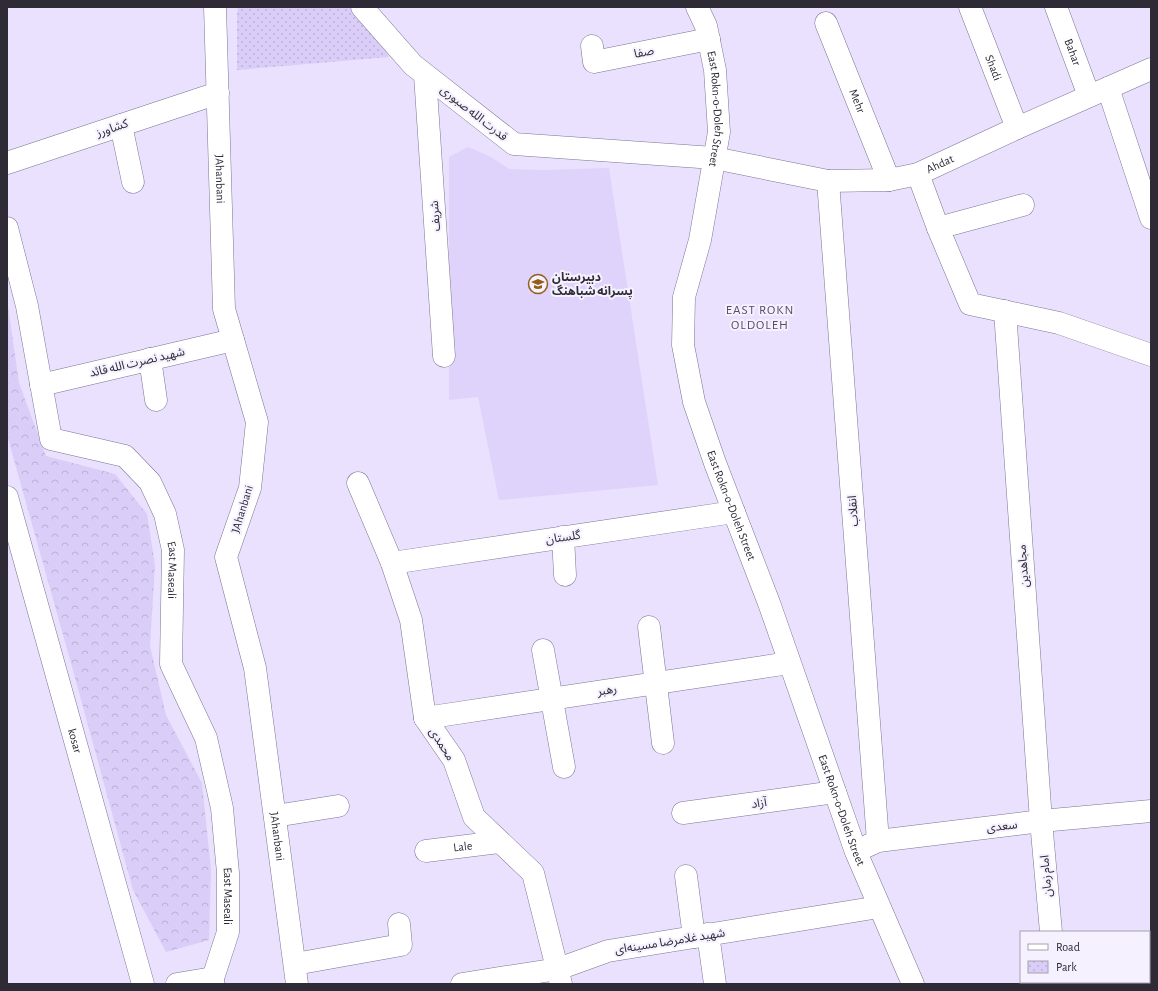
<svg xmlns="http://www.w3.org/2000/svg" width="1158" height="991" font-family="'Alegreya Sans','Noto Sans Arabic',sans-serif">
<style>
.built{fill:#dfd3fb}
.forest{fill:url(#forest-crowns)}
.park{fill:url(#park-dots)}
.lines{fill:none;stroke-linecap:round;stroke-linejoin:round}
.minor-casing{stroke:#7e7493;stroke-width:23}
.major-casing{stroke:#7e7493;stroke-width:23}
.minor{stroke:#fff;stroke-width:22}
.major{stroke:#fff;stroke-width:22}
.labels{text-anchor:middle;stroke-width:4;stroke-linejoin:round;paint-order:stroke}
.street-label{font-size:12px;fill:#2e2a36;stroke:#f5f1ff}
.poi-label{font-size:12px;font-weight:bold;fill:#2e2a36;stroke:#f5f1ff;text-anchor:start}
.neighbourhood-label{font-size:13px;letter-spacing:1px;fill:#564d69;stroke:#f5f1ff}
</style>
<defs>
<pattern id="forest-crowns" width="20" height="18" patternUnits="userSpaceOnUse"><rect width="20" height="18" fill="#dacdf8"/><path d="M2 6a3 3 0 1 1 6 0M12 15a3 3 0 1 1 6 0" fill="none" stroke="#bbb0d5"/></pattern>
<pattern id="park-dots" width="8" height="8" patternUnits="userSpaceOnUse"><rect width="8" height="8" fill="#dacdf8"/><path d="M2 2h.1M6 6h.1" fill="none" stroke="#bbb0d5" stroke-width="1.8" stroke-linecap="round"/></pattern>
</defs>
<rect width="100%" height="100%" fill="#e9e1fd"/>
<path class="built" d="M 468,147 L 491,157 L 509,169 L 544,170 L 609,168 L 658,485 L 499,500 L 478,397 L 449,400 L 449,157 Z"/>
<path class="forest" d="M 7,299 L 19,383 L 46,456 L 115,474 L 147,514 L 155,565 L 150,646 L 166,715 L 202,783 L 211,870 L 209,940 L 166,952 L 133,890 L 74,674 L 7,435 Z"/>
<path class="park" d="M 238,7 L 350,7 L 379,36 L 389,57 L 237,70 L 237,15 Z"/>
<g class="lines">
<g class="minor-casing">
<g id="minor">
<path id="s1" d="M 215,7 L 224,309 L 257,422 L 250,488 L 226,557 L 255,668 L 297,984"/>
<path id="s2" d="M 362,7 L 413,65 L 514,144 L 714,158 L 828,181 L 889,180 L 918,174 L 1017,128 L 1151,69"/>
<path id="s3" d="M 970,7 L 1017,128"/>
<path id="s4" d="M 1056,7 L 1089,96"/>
<path id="s5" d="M 826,23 L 889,180"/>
<path d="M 592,46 L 594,62 L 709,39"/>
<path d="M 425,75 L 444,356"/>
<path d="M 1108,88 L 1151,218"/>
<path d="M 121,125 L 133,182"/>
<path d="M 7,163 L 218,93"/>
<path d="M 918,174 L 938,228 L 970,304 L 1059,323 L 1151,355"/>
<path d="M 828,181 L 878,841"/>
<path id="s6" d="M 7,228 L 27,306 L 51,439 L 125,456 L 150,482 L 165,514 L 173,550 L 171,664 L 206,738 L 222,808 L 228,873 L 228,932 L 213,978 L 213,984"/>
<path d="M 938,228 L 1023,205"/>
<path d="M 1005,311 L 1041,821 L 1051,932"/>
<path d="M 150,359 L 156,400"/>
<path d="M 41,385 L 233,340"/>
<path d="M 358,483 L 392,563 L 411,620 L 425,718 L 454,760 L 474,817 L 533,873 L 561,984"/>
<path id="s7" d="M 7,497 L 143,984"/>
<path d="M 563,537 L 565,575"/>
<path d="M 392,563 L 734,512"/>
<path d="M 649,627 L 663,743"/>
<path d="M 543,650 L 564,767"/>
<path d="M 425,718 L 789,663"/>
<path d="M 683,813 L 835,792"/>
<path d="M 275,816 L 338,806"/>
<path d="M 865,847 L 878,841 L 1041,821 L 1151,811"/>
<path id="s8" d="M 426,851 L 499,842"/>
<path d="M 686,876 L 694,937"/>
<path d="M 708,934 L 715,984"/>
<path d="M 295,964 L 401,945 L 399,924"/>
<path d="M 1055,982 L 1055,984"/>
<path d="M 177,984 L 213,978"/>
<path d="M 462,984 L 558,969 L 608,951 L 879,907"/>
</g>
</g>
<g class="major-casing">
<g id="major">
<path id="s9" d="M 697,7 L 706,26 L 715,70 L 719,132 L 700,240 L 684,297 L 683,345 L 694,402 L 715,463 L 769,603 L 856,852 L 913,984"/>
</g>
</g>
<use href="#minor" class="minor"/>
<use href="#major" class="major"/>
</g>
<defs>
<g id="school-ring" transform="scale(1)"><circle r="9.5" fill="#f5f1ff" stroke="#955d18" stroke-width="1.5"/><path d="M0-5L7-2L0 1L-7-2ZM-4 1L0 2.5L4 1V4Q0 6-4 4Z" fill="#955d18"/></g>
</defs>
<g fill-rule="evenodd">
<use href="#school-ring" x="538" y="284"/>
</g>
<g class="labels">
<g class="street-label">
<text transform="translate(644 52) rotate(-11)" y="4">صفا</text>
<text dy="4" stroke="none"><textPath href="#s4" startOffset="48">Bahar</textPath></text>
<text dy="4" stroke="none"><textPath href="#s3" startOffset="65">Shadi</textPath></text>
<text dy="4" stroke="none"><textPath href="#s5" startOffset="84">Mehr</textPath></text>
<text dy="4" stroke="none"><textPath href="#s9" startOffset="105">East Rokn-o-Doleh Street</textPath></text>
<text transform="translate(474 113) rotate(38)" y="4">قدرت الله صبوری</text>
<text transform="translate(112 128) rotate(-19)" y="4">کشاورز</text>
<text dy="4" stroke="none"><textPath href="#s2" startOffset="637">Ahdat</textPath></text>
<text dy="4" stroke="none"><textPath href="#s1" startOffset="172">JAhanbani</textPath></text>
<text transform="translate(435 216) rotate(-94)" y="4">شریف</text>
<text transform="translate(137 362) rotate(-13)" y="4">شهید نصرت الله قائد</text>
<text dy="4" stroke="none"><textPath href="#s9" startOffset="513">East Rokn-o-Doleh Street</textPath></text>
<text transform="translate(242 509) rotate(-73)" y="4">JAhanbani</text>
<text transform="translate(853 511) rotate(-94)" y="4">انقلاب</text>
<text transform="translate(563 537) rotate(-8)" y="4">گلستان</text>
<text transform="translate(1023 566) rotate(-94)" y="4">مجاهدین</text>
<text dy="4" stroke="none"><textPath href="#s6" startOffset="420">East Maseali</textPath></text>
<text transform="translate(607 690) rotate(-9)" y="4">رهبر</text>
<text dy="4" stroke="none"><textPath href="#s7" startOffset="253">kosar</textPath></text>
<text transform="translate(442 744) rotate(57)" y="4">محمدی</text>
<text transform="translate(759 803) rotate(-8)" y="4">آزاد</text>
<text dy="4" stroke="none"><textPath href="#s9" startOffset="837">East Rokn-o-Doleh Street</textPath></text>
<text transform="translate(1002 826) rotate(-7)" y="4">سعدی</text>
<text dy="4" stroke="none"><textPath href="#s1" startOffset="844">JAhanbani</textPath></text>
<text dy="4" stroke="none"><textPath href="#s8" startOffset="37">Lale</textPath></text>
<text transform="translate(1046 876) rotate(-95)" y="4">امام زمان</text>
<text dy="4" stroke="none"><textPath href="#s6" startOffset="756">East Maseali</textPath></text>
<text transform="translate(670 941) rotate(-9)" y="4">شهید غلامرضا مسینه‌ای</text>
</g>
<g class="poi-label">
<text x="552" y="281">دبیرستان<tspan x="552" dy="14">پسرانه شباهنگ</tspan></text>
</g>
<g class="neighbourhood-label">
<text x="760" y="314">EAST ROKN<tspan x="760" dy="15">OLDOLEH</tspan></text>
</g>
</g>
<rect width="1158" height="991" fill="none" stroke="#2e2a36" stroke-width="16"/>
<rect x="1020" y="931" width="130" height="52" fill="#f5f1ff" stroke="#a5a1af"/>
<rect x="1028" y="944" width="20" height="6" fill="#ffffff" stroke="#a5a1af"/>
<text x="1056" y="951" font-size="12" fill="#2e2a36">Road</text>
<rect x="1028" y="961" width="20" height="12" fill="url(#park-dots)" stroke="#a5a1af"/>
<text x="1056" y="971" font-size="12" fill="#2e2a36">Park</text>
</svg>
